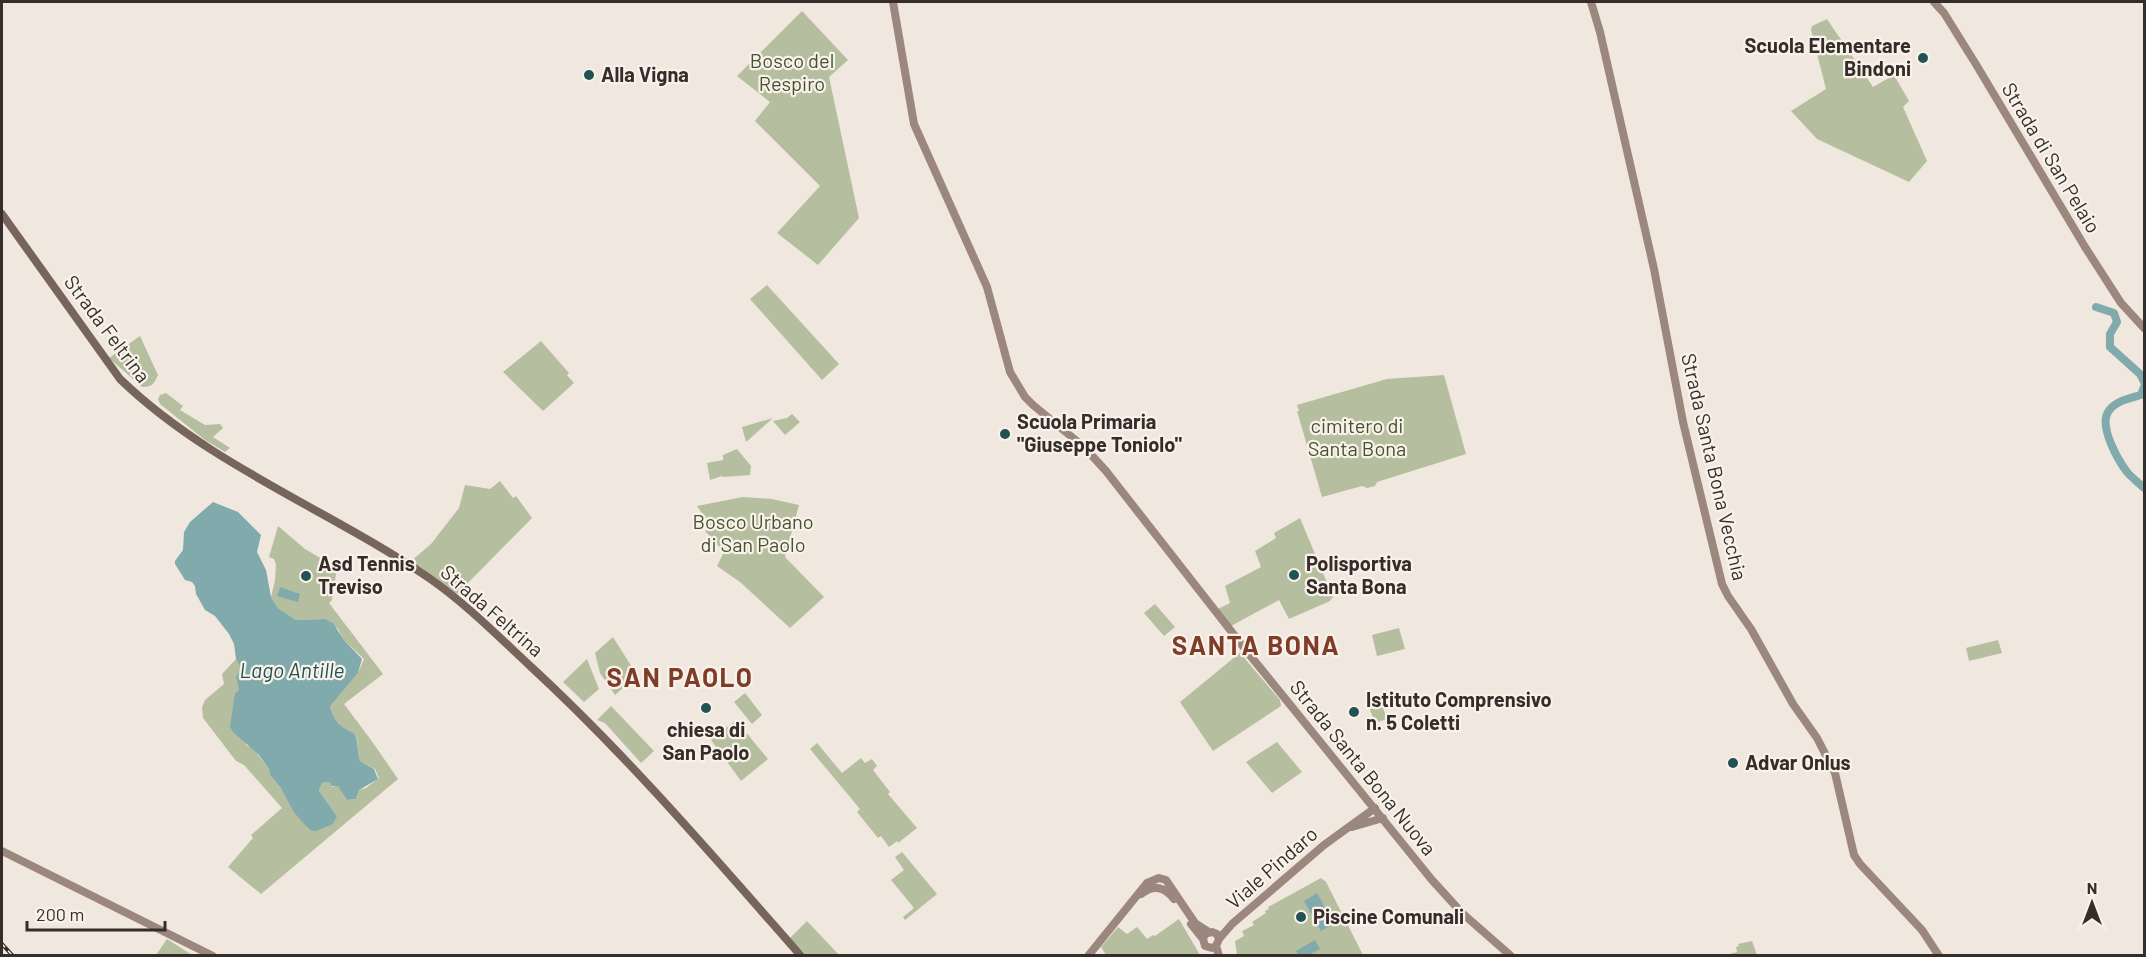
<svg xmlns="http://www.w3.org/2000/svg" width="2146" height="957" font-family="Barlow,sans-serif">
<style>
.green{fill:#b5be9f}
.water{fill:#80aaab}
.lines{fill:none;stroke-linecap:round;stroke-linejoin:round}
.river{stroke:#80aaab;stroke-width:8}
.secondary{stroke:#9b877d;stroke-width:8}
.primary{stroke:#77655c;stroke-width:8}
.rail-casing{stroke:#362d2a;stroke-width:4}
.rail{stroke:#f8f2ea;stroke-width:1.5;stroke-dasharray:4.5;stroke-linecap:butt}
.poi-dot{fill:#235254;stroke:#f8f2ea;stroke-width:2}
.labels{text-anchor:middle;stroke-width:4.5;stroke-linejoin:round;paint-order:stroke}
.poi-label{font-size:20px;font-weight:bold;fill:#362d2a;stroke:#f8f2ea;text-anchor:start}
.park-label{font-size:20px;fill:#46522f;stroke:#f8f2ea}
.street-label{font-size:20px;fill:#362d2a;stroke:#f8f2ea}
.water-label{font-size:21px;font-style:italic;fill:#235254;stroke:#f8f2ea}
.district-label{font-size:26px;font-weight:bold;letter-spacing:1.5px;fill:#7e3c29;stroke:#f8f2ea}
</style>
<rect width="100%" height="100%" fill="#f0e8de"/>
<path class="green" d="M 802,11 L 848,60 L 829,77 L 859,218 L 818,265 L 777,233 L 820,186 L 755,121 L 770,102 L 737,76 Z
M 1827,19 L 1873,87 L 1894,75 L 1909,101 L 1903,107 L 1927,161 L 1909,182 L 1817,139 L 1791,111 L 1826,89 L 1811,30 L 1812,26 Z
M 767,285 L 839,364 L 822,380 L 750,299 Z
M 140,336 L 158,375 C 154,384 152,387 142,387 L 109,358 Z
M 541,341 L 569,373 L 567,375 L 574,383 L 543,411 L 503,372 Z
M 1444,375 L 1466,454 L 1377,482 L 1375,486 L 1367,488 L 1362,486 L 1322,497 L 1297,411 L 1299,411 L 1297,405 L 1387,379 Z
M 166,393 L 183,406 L 180,410 L 205,425 L 220,424 L 223,428 L 213,437 L 230,448 L 225,452 L 205,440 L 160,404 L 158,399 L 160,395 Z
M 792,414 L 800,422 L 785,435 L 773,421 L 787,418 Z
M 773,418 L 746,442 L 742,427 Z
M 737,449 L 751,466 L 750,475 L 723,477 L 722,476 L 710,480 L 707,463 L 723,460 L 723,455 Z
M 500,481 L 513,498 L 516,496 L 532,518 L 457,594 L 410,562 L 431,544 L 459,508 L 465,485 L 490,489 Z
M 743,497 L 772,499 L 799,505 L 785,557 L 824,597 L 790,628 L 740,582 L 717,566 L 724,552 L 705,531 L 711,526 L 697,506 Z
M 1300,518 L 1333,597 L 1330,601 L 1289,619 L 1279,600 L 1231,626 L 1218,609 L 1230,603 L 1225,586 L 1261,567 L 1255,551 L 1276,538 L 1274,533 Z
M 278,526 L 305,549 L 337,568 L 332,600 L 329,603 L 383,674 L 344,704 L 371,740 L 398,779 L 261,894 L 228,867 L 253,838 L 251,835 L 282,808 L 244,765 L 236,761 L 203,718 L 202,707 L 205,700 L 224,684 L 222,674 L 236,659 L 243,669 L 240,674 L 239,690 L 235,693 L 246,745 L 253,748 L 269,769 L 270,775 L 280,787 L 293,811 L 337,816 L 319,791 L 322,783 L 329,782 L 333,787 L 338,785 L 347,800 L 356,799 L 359,790 L 366,788 L 379,778 L 375,769 L 360,761 C 356,750 362,730 346,732 L 331,714 L 330,705 L 358,673 L 364,659 L 344,640 L 338,629 L 325,619 L 296,620 L 278,608 L 271,597 L 275,580 L 276,565 L 274,559 L 269,557 Z
M 1155,604 L 1175,627 L 1164,636 L 1144,613 Z
M 1399,628 L 1405,649 L 1377,656 L 1372,635 Z
M 613,637 L 637,675 L 615,695 L 600,673 L 595,653 Z
M 1998,640 L 2002,653 L 1969,661 L 1966,648 Z
M 1241,652 L 1246,660 L 1280,700 L 1281,706 L 1213,751 L 1180,702 Z
M 587,659 L 599,689 L 584,702 L 563,682 Z
M 745,693 L 762,715 L 752,724 L 734,702 Z
M 1379,697 L 1387,719 L 1375,723 L 1367,702 Z
M 611,706 L 654,751 L 641,763 L 605,723 L 597,720 Z
M 736,720 L 768,759 L 741,781 L 711,740 Z
M 1277,742 L 1302,772 L 1272,793 L 1246,762 Z
M 817,743 L 842,773 L 861,758 L 865,763 L 872,759 L 877,766 L 873,770 L 890,792 L 888,794 L 917,828 L 898,843 L 897,841 L 889,847 L 881,836 L 878,838 L 857,812 L 860,809 L 810,749 Z
M 902,852 L 937,894 L 905,920 L 903,917 L 914,908 L 891,880 L 904,870 L 895,857 Z
M 1321,878 L 1326,882 L 1363,955 L 1237,955 L 1235,941 L 1244,936 L 1242,931 L 1254,925 L 1252,922 L 1266,913 L 1265,911 L 1269,909 L 1268,907 Z
M 1179,919 L 1200,955 L 1106,955 L 1101,947 L 1118,927 L 1127,934 L 1137,927 L 1147,939 L 1153,935 L 1155,936 Z
M 807,921 L 839,955 L 806,955 L 790,938 Z
M 167,939 L 192,955 L 156,955 Z
M 1752,941 L 1757,955 L 1726,955 L 1737,952 L 1736,947 L 1739,946 L 1738,944 Z"/>
<path class="water" d="M 213,502 L 238,512 L 261,535 L 257,552 L 266,570 L 271,597 L 278,608 L 296,620 L 325,619 L 333,623 L 344,640 L 362,659 L 358,673 L 330,706 C 332,719 342,729 354,733 C 359,741 357,752 360,761 L 374,769 L 378,779 L 359,790 L 356,799 L 347,800 L 338,786 L 332,786 L 329,782 L 322,783 L 319,791 L 337,816 L 333,824 L 316,831 L 312,831 L 304,824 L 293,811 L 280,787 L 270,775 L 269,769 L 259,755 L 233,732 L 230,727 L 235,693 L 239,690 L 236,677 L 242,669 L 236,659 L 234,644 L 229,634 L 215,616 L 205,610 L 196,594 L 195,586 L 192,582 L 185,580 L 175,564 L 175,561 L 183,550 L 184,532 L 190,522 Z
M 280,587 L 300,594 L 298,602 L 277,596 Z
M 1317,893 L 1334,924 L 1321,931 L 1304,901 Z
M 1315,940 L 1320,949 L 1308,955 L 1298,955 L 1296,951 Z"/>
<g class="lines">
<path class="river" d="M 2096,307 L 2114,313 L 2117,322 L 2110,334 L 2110,347 L 2140,374 L 2144,382
M 2144,387 L 2141,395 C 2130,398 2115,401 2108,412 C 2099,427 2118,460 2127,472 C 2132,478 2139,483 2144,488"/>
<path class="secondary" d="M 893,2 L 914,124 L 987,287 L 1010,372 L 1025,397 L 1033,405 L 1084,447 L 1106,471 L 1249,654 L 1432,880 L 1462,913 L 1511,956
M 1591,2 L 1600,32 L 1654,269 L 1683,422 L 1722,584 L 1728,596 L 1751,629 L 1793,704 L 1817,738 L 1835,773 L 1854,855 L 1860,864 L 1922,930 L 1939,956
M 1934,2 L 1944,13 L 1977,66 L 2085,247 L 2121,303 L 2144,328
M 1352,827 L 1383,818
M 2,851 L 213,956
M 1141,894 C 1154,884 1165,887 1174,899
M 1191,924 L 1203,939
M 1219,939 L 1232,924 L 1324,845 L 1375,808
M 1216,946 L 1212,948 L 1205,946 L 1203,939 L 1205,934 L 1212,932 L 1217,934 L 1219,939 L 1216,946 L 1219,956
M 1088,956 L 1147,883 L 1159,878 L 1166,880 L 1195,923 L 1209,932"/>
<path class="primary" d="M 2,214 L 120,379 C 209,465 328,509 429,578 C 465,603 496,634 528,664 C 626,754 713,856 801,956"/>
<g class="rail-casing">
<path id="rail" d="M 2,944 L 13,956"/>
</g>
<use href="#rail" class="rail"/>
</g>
<g class="poi-dot">
<circle cx="1923" cy="58" r="6"/>
<circle cx="589" cy="75" r="6"/>
<circle cx="1005" cy="434" r="6"/>
<circle cx="1294" cy="575" r="6"/>
<circle cx="306" cy="576" r="6"/>
<circle cx="706" cy="708" r="6"/>
<circle cx="1354" cy="712" r="6"/>
<circle cx="1733" cy="763" r="6"/>
<circle cx="1301" cy="917" r="6"/>
</g>
<g class="labels">
<g class="poi-label">
<text x="1911" y="53" text-anchor="end">Scuola Elementare<tspan x="1911" dy="23">Bindoni</tspan></text>
<text x="601" y="82">Alla Vigna</text>
<text x="1017" y="429">Scuola Primaria<tspan x="1017" dy="23">"Giuseppe Toniolo"</tspan></text>
<text x="318" y="571">Asd Tennis<tspan x="318" dy="23">Treviso</tspan></text>
<text x="1306" y="571">Polisportiva<tspan x="1306" dy="23">Santa Bona</tspan></text>
<text x="1366" y="707">Istituto Comprensivo<tspan x="1366" dy="23">n. 5 Coletti</tspan></text>
<text x="706" y="737" text-anchor="middle">chiesa di<tspan x="706" dy="23">San Paolo</tspan></text>
<text x="1745" y="770">Advar Onlus</text>
<text x="1313" y="924">Piscine Comunali</text>
</g>
<g class="park-label">
<text x="792" y="68">Bosco del<tspan x="792" dy="23">Respiro</tspan></text>
<text x="1357" y="433">cimitero di<tspan x="1357" dy="23">Santa Bona</tspan></text>
<text x="753" y="529">Bosco Urbano<tspan x="753" dy="23">di San Paolo</tspan></text>
</g>
<g class="street-label">
<text transform="translate(2051 158) rotate(59)" y="7">Strada di San Pelaio</text>
<text transform="translate(107 329) rotate(53)" y="7">Strada Feltrina</text>
<text transform="translate(1714 467) rotate(77)" y="7">Strada Santa Bona Vecchia</text>
<text transform="translate(492 611) rotate(41)" y="7">Strada Feltrina</text>
<text transform="translate(1363 768) rotate(51)" y="7">Strada Santa Bona Nuova</text>
<text transform="translate(1272 868) rotate(-41)" y="7">Viale Pindaro</text>
</g>
<g class="water-label">
<text x="292" y="678">Lago Antille</text>
</g>
<g class="district-label">
<text x="1256" y="655">SANTA BONA</text>
<text x="680" y="687">SAN PAOLO</text>
</g>
</g>
<rect width="2146" height="957" fill="none" stroke="#362d2a" stroke-width="6"/>
<g transform="translate(2092 903)" stroke="#f8f2ea" stroke-width="4.5" paint-order="stroke">
<path d="M0-4.5L10 22L0 15L-10 22Z" fill="#362d2a"/>
<text y="-9" font-size="16" font-weight="bold" text-anchor="middle" fill="#362d2a">N</text>
</g>
<path d="M27 921v9h138v-9" fill="none" stroke="#362d2a" stroke-width="3"/>
<text x="36" y="921" font-size="18" fill="#362d2a" stroke="#f8f2ea" stroke-width="4.5" paint-order="stroke">200 m</text>
</svg>
